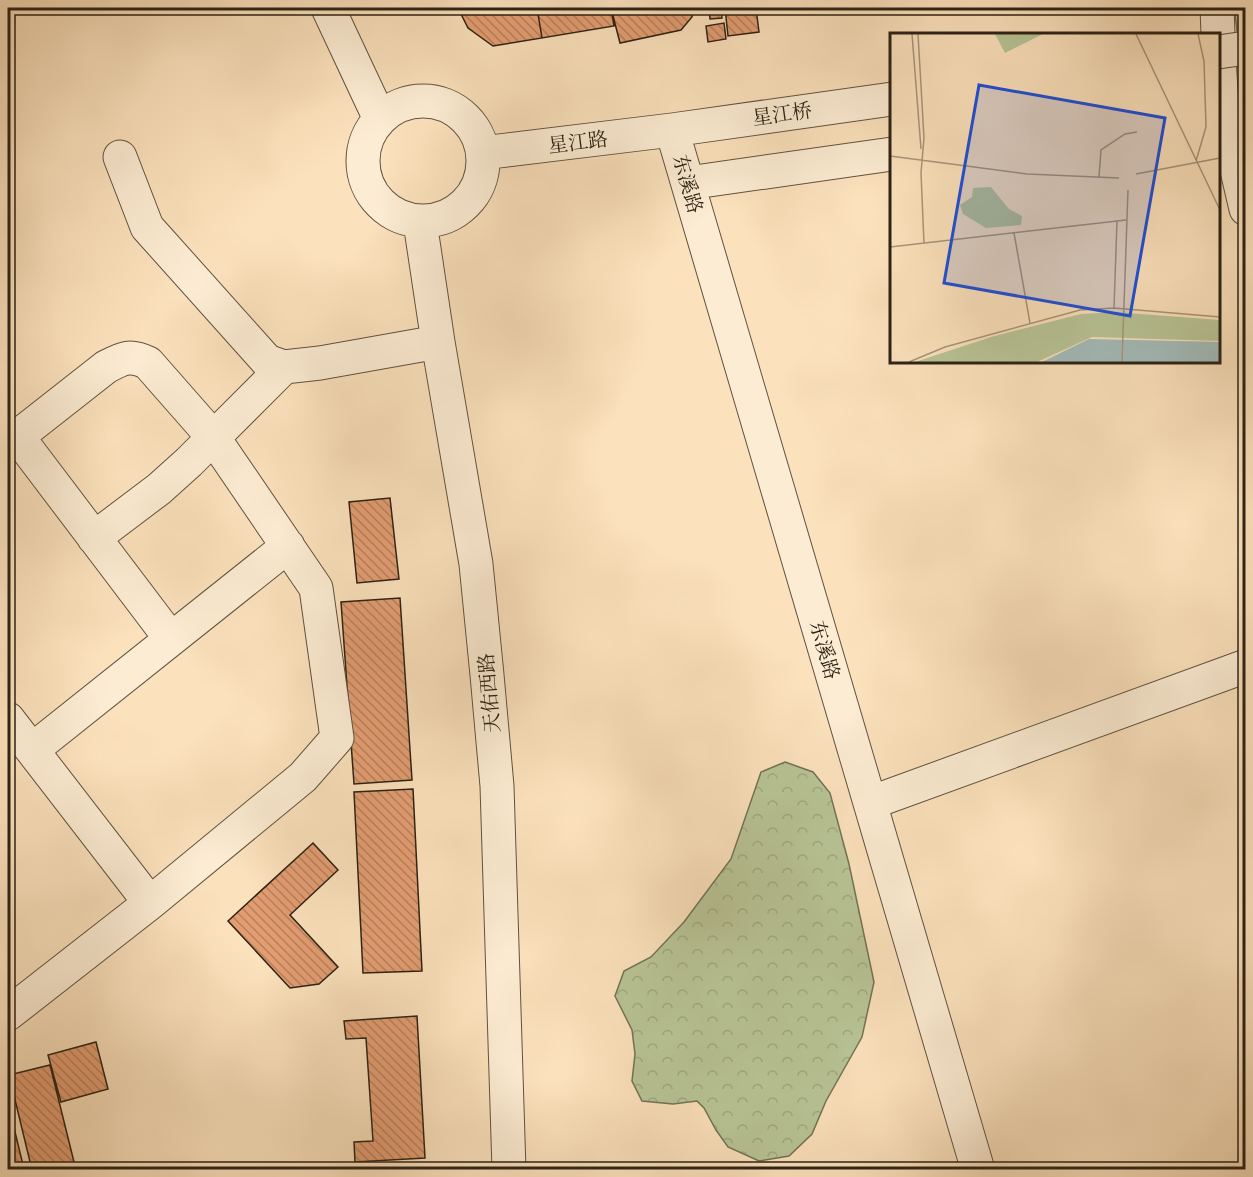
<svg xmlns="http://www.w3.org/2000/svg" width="1253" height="1177" font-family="'IM FELL Double Pica','Noto Serif SC',serif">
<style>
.grass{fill:url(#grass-tufts);stroke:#727356;stroke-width:1.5}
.forest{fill:url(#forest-crowns);stroke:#727356;stroke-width:1.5}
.building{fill:url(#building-back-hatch);stroke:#2b2216;stroke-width:1.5}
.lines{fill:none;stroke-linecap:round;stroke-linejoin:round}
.minor-casing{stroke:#5f5240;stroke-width:35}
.minor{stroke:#fcecd3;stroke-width:33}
.minor-bridge-casing{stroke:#5f5240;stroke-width:35;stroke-linecap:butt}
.minor-bridge{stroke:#fcecd3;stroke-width:33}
.labels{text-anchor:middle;stroke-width:4.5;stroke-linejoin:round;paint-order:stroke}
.street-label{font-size:20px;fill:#2b2216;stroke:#fcecd3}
.inset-road{fill:none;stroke:#a8957a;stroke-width:1.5}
.view{fill:#1d4ed8;fill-opacity:0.15;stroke:#1d4ed8;stroke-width:3}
.inset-edge{fill:none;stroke:#2b2216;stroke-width:3}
</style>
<defs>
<pattern id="grass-tufts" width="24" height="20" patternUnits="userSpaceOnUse" patternTransform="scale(1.5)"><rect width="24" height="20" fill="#b8c496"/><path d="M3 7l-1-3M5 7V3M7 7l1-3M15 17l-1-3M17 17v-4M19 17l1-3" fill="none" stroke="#9ea881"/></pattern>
<pattern id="forest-crowns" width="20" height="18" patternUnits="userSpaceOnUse" patternTransform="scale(1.5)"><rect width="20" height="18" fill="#b8c496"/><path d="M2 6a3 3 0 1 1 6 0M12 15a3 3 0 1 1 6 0" fill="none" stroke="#9ea881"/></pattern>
<pattern id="building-back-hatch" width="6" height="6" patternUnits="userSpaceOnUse" patternTransform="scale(1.5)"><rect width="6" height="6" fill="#e39d71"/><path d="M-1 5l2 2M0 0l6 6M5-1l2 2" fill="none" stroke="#b8805c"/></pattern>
</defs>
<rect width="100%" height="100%" fill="#fbe1bc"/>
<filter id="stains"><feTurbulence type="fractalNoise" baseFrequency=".00333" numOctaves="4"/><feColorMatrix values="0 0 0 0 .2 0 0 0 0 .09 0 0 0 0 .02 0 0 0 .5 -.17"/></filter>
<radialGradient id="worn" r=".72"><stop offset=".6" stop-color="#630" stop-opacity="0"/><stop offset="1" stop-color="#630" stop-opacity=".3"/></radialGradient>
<path class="grass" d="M 1235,8 L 1245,8 L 1245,93 L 1235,14 Z"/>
<path class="forest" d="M 785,762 L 813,772 L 830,793 L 849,864 L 874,982 L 862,1037 L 826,1101 L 812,1134 L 789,1156 L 759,1161 L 728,1147 L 716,1130 L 704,1108 L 697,1101 L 673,1104 L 642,1101 L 632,1081 L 635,1054 L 632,1030 L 615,996 L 624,971 L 651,957 L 684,922 L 731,859 L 761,772 Z"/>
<path class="building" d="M 458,8 L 537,8 L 542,38 L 493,46 L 468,28 Z
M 537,8 L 611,8 L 614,26 L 542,38 Z
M 611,8 L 694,8 L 692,17 L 681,30 L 620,43 Z
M 709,8 L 721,8 L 722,18 L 710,19 Z
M 725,8 L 756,8 L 759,32 L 728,36 Z
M 724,23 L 726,39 L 708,42 L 706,26 Z
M 390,498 L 399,579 L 357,583 L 349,502 Z
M 400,598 L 412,780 L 354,784 L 341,602 Z
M 413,789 L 422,971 L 363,973 L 354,792 Z
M 313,843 L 338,870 L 290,915 L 338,967 L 319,984 L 290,988 L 228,921 Z
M 417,1016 L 425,1158 L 355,1162 L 354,1142 L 373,1141 L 366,1038 L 346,1039 L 344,1021 Z
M 96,1042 L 108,1089 L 61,1102 L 48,1055 Z
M 50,1065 L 76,1170 L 32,1170 L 9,1075 Z
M 8,1107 L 9,1107 L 23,1165 L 8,1169 Z"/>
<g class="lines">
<g class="minor-casing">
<path id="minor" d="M 328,8 L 380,119
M 1217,8 L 1218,34
M 1218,42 L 1222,106 L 1246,209
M363 161a60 60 0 1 1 120 0a60 60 0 1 1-120 0Z
M 672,130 L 978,1170
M 483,153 L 672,130 L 892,99
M 120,157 L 147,227 L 267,361 L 284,367 L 320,363 L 438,342
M 688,183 L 892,154
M 420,222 L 438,342 L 476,564 L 487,675 L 497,786 L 509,1170
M 18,437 L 171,639
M 8,444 L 106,367 C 123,358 130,354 148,363 L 213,437 L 316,588 L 337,738 L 303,777 L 150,903 L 8,1014
M 94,538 L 159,489 L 189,462 L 284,367
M 8,719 L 150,903
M 32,750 L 288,546
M 870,803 L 1246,666"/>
</g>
<use href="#minor" class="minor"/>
<g class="minor-bridge-casing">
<path id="minor-bridge" d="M 1218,52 L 1246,48"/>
</g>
<use href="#minor-bridge" class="minor-bridge"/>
</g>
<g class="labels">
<g class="street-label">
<text transform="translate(782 114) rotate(-8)" y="7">星江桥</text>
<text transform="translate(578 142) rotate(-7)" y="7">星江路</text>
<text transform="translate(688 184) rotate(74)" y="7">东溪路</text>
<text transform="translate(825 650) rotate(74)" y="7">东溪路</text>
<text transform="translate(489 693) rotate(-95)" y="7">天佑西路</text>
</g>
</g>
<g transform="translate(890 33)">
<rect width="330" height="330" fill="#fbe1bc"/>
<path d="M 224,279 L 330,287 L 330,308 L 202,304 L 147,329 L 25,329 L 101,304 L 191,281 Z" fill="#b8c496"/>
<path d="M 101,154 L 119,176 L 132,183 L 131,192 L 96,195 L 73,181 L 70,172 L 82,164 L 83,155 Z" fill="#b8c496"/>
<path d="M 105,1 L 153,1 L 115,20 Z" fill="#b8c496"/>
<path d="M 199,306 L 330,309 L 330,329 L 152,329 Z" fill="#a2bbba"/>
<path class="inset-road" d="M 22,1 L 31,116M 28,1 L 34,105 L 31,140 L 34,210M 246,1 L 330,177M 0,123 L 137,141 L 229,145M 306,128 L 316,94 L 314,28 L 308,1M 246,141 L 330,125M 209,144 L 211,117 L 235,101 L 247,99M 124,200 L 140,290M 0,214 L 236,187M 224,275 L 227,188M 19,329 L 55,314 L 190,277 L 224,275 L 330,284M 232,329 L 238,157"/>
<path class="view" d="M 89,52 L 275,85 L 240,283 L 54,250 Z"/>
<rect width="330" height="330" class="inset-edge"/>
</g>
<rect width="1253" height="1177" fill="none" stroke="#fbe1bc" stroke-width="30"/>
<rect x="9" y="9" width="1235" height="1159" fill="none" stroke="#2b2216" stroke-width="3"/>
<rect x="15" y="15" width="1223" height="1147" fill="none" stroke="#2b2216" stroke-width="1.5"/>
<rect width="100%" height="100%" filter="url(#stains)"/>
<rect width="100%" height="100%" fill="url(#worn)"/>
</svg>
